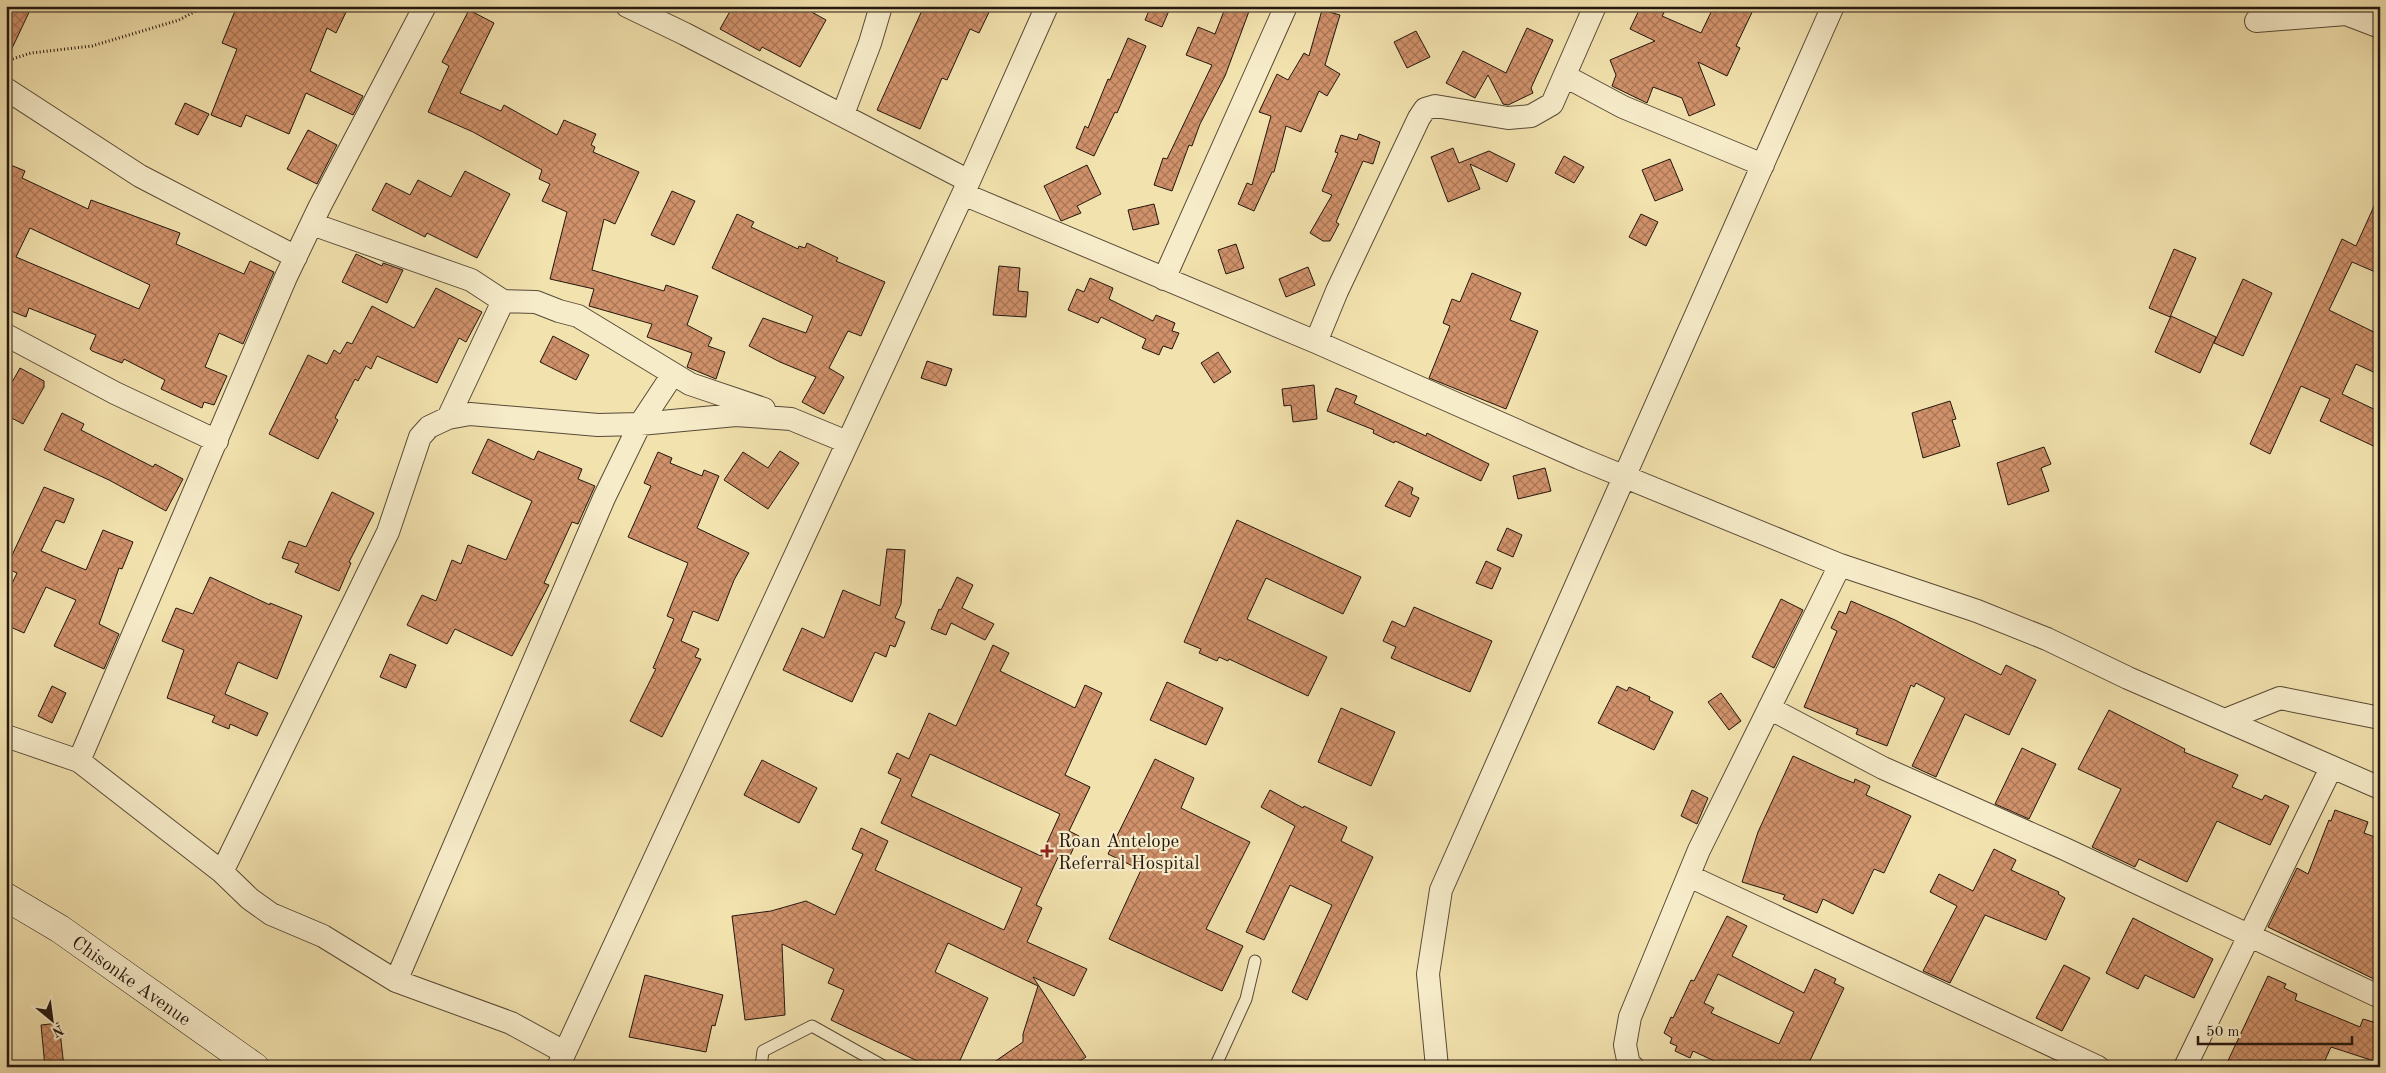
<svg xmlns="http://www.w3.org/2000/svg" width="2386" height="1073" font-family="'Old Standard TT',serif">
<style>
.building{fill:url(#building-cross-hatch);stroke:#24170f;fill-rule:evenodd}
.lines{fill:none;stroke-linecap:round;stroke-linejoin:round}
.lane-casing{stroke:#584a37;stroke-width:13}
.street-casing{stroke:#584a37;stroke-width:24}
.secondary-casing{stroke:#24170f;stroke-width:29}
.path{stroke:#24170f;stroke-width:3;stroke-dasharray:1 2.5;stroke-linecap:butt}
.lane{stroke:#f7ecca;stroke-width:11}
.street{stroke:#f7ecca;stroke-width:22}
.secondary{stroke:#f7ecca;stroke-width:28}
.poi-dot{fill:#8f2418;stroke:#f7ecca;stroke-width:2}
.labels{text-anchor:middle;stroke-width:4.5;stroke-linejoin:round;paint-order:stroke}
.poi-label{font-size:19px;fill:#24170f;stroke:#f7ecca;text-anchor:start}
.street-label{font-size:19px;fill:#24170f;stroke:#f7ecca}
</style>
<defs>
<pattern id="building-cross-hatch" width="8" height="8" patternUnits="userSpaceOnUse" patternTransform="scale(1.25)"><rect width="8" height="8" fill="#d1926b"/><path d="M0 0l8 8M0 8l8-8" fill="none" stroke="#a97656"/></pattern>
</defs>
<rect width="100%" height="100%" fill="#f2e2ae"/>
<filter id="stains"><feTurbulence type="fractalNoise" baseFrequency=".004" numOctaves="4"/><feColorMatrix values="0 0 0 0 .2 0 0 0 0 .09 0 0 0 0 .02 0 0 0 .5 -.17"/></filter>
<radialGradient id="worn" r=".72"><stop offset=".6" stop-color="#630" stop-opacity="0"/><stop offset="1" stop-color="#630" stop-opacity=".3"/></radialGradient>
<path class="building" d="M 6,6 L 32,6 L 6,61 Z
M 237,6 L 349,6 L 336,33 L 327,28 L 310,71 L 363,96 L 353,115 L 306,93 L 289,134 L 246,115 L 241,127 L 211,115 L 237,49 L 222,43 Z
M 733,6 L 801,6 L 826,20 L 800,67 L 762,47 L 760,51 L 720,29 Z
M 924,6 L 992,6 L 979,33 L 970,29 L 947,80 L 942,78 L 920,129 L 877,110 Z
M 1151,6 L 1171,6 L 1162,27 L 1145,20 Z
M 1226,6 L 1251,6 L 1225,76 L 1200,124 L 1192,146 L 1189,145 L 1172,191 L 1154,185 L 1163,158 L 1167,159 L 1212,65 L 1186,55 L 1198,27 L 1215,34 Z
M 1641,6 L 1650,6 L 1664,13 L 1662,16 L 1701,33 L 1714,6 L 1755,6 L 1736,46 L 1740,48 L 1727,76 L 1698,62 L 1715,105 L 1689,116 L 1682,98 L 1653,87 L 1647,103 L 1612,86 L 1616,75 L 1610,60 L 1655,41 L 1630,29 Z
M 469,10 L 494,23 L 460,93 L 501,111 L 504,105 L 557,135 L 564,120 L 596,134 L 591,145 L 595,147 L 593,152 L 639,172 L 615,224 L 604,219 L 592,270 L 664,291 L 666,285 L 698,296 L 687,325 L 712,338 L 708,346 L 725,352 L 716,379 L 687,367 L 692,353 L 647,337 L 652,324 L 589,306 L 594,289 L 550,279 L 567,212 L 542,201 L 550,184 L 539,179 L 542,170 L 473,132 L 428,112 L 449,66 L 442,62 Z
M 1322,10 L 1340,15 L 1325,65 L 1340,74 L 1327,96 L 1319,91 L 1301,132 L 1286,126 L 1274,172 L 1272,172 L 1254,211 L 1238,204 L 1247,183 L 1252,185 L 1271,116 L 1259,112 L 1277,74 L 1288,80 L 1304,53 L 1309,56 Z
M 1527,28 L 1553,40 L 1531,88 L 1533,93 L 1508,105 L 1503,104 L 1488,75 L 1475,98 L 1446,83 L 1463,51 L 1506,73 Z
M 1416,31 L 1430,57 L 1407,68 L 1394,42 Z
M 1128,38 L 1146,46 L 1117,113 L 1115,112 L 1094,156 L 1076,148 L 1085,126 L 1088,128 L 1108,79 L 1110,80 Z
M 185,103 L 209,114 L 198,135 L 175,124 Z
M 308,130 L 337,145 L 317,184 L 287,169 Z
M 1359,134 L 1380,142 L 1373,164 L 1363,161 L 1336,222 L 1339,224 L 1330,241 L 1323,241 L 1310,233 L 1332,195 L 1322,191 L 1338,153 L 1335,152 L 1341,135 L 1357,140 Z
M 1453,148 L 1459,163 L 1489,151 L 1515,164 L 1507,182 L 1470,164 L 1480,189 L 1448,202 L 1431,157 Z
M 1564,156 L 1584,167 L 1574,183 L 1555,173 Z
M 1670,159 L 1683,190 L 1655,201 L 1642,170 Z
M 6,163 L 25,171 L 22,178 L 88,209 L 91,200 L 180,233 L 176,244 L 244,274 L 250,261 L 274,272 L 243,344 L 219,333 L 205,367 L 227,376 L 214,405 L 204,402 L 202,408 L 161,389 L 165,380 L 124,359 L 122,363 L 92,351 L 90,349 L 96,335 L 29,308 L 26,317 L 6,309 ZM 30,228 L 150,285 L 139,309 L 16,257 Z
M 1087,165 L 1101,194 L 1077,206 L 1081,213 L 1061,221 L 1044,186 Z
M 465,171 L 510,194 L 477,258 L 427,233 L 425,237 L 372,210 L 386,183 L 410,195 L 418,180 L 451,197 Z
M 672,191 L 695,201 L 674,245 L 651,235 Z
M 2380,193 L 2380,274 L 2352,262 L 2329,310 L 2380,335 L 2380,375 L 2356,364 L 2342,394 L 2380,412 L 2380,449 L 2320,421 L 2330,399 L 2301,386 L 2270,454 L 2250,444 L 2342,239 L 2356,246 Z
M 1154,204 L 1159,224 L 1133,230 L 1128,210 Z
M 737,214 L 754,222 L 751,227 L 798,249 L 799,246 L 805,248 L 807,243 L 838,258 L 836,261 L 885,282 L 861,336 L 848,331 L 829,368 L 844,377 L 824,414 L 802,402 L 816,377 L 780,362 L 749,346 L 763,318 L 806,333 L 813,316 L 712,268 Z
M 1641,214 L 1658,222 L 1646,246 L 1629,237 Z
M 1236,244 L 1244,268 L 1226,274 L 1218,250 Z
M 2174,249 L 2196,258 L 2170,317 L 2149,308 Z
M 356,254 L 382,266 L 383,263 L 403,270 L 387,303 L 342,282 Z
M 999,266 L 1020,268 L 1018,291 L 1028,292 L 1026,317 L 993,315 Z
M 1308,267 L 1315,285 L 1286,297 L 1279,279 Z
M 1472,273 L 1521,293 L 1510,320 L 1538,331 L 1506,409 L 1429,378 L 1450,326 L 1443,323 L 1452,299 L 1460,302 Z
M 1090,278 L 1113,288 L 1109,299 L 1153,321 L 1156,315 L 1175,323 L 1172,331 L 1179,333 L 1172,349 L 1163,346 L 1159,355 L 1142,348 L 1146,339 L 1101,317 L 1098,323 L 1068,310 L 1077,289 L 1084,292 Z
M 2243,279 L 2272,293 L 2243,356 L 2214,343 Z
M 436,288 L 482,312 L 466,342 L 459,338 L 437,383 L 377,356 L 371,369 L 366,366 L 358,381 L 355,379 L 335,418 L 338,420 L 318,459 L 269,434 L 308,355 L 327,364 L 334,350 L 340,354 L 347,342 L 352,344 L 372,306 L 414,328 Z
M 2171,316 L 2216,337 L 2200,373 L 2155,352 Z
M 553,336 L 589,355 L 576,380 L 540,362 Z
M 1218,352 L 1231,372 L 1214,383 L 1201,363 Z
M 927,361 L 952,369 L 946,386 L 921,378 Z
M 20,368 L 44,381 L 44,387 L 23,424 L 6,415 L 6,393 Z
M 1314,385 L 1317,419 L 1293,422 L 1291,405 L 1284,406 L 1282,389 Z
M 1336,388 L 1357,396 L 1354,403 L 1426,436 L 1427,433 L 1489,464 L 1481,481 L 1395,441 L 1394,443 L 1373,433 L 1374,430 L 1327,411 Z
M 1950,401 L 1956,419 L 1952,420 L 1960,446 L 1923,458 L 1912,413 Z
M 62,413 L 84,424 L 81,430 L 153,467 L 155,464 L 183,479 L 166,511 L 109,480 L 44,450 Z
M 488,439 L 534,460 L 538,451 L 582,469 L 578,479 L 595,486 L 578,524 L 572,522 L 544,583 L 549,585 L 512,656 L 455,629 L 447,644 L 407,625 L 422,595 L 436,601 L 452,560 L 461,564 L 468,545 L 506,560 L 532,501 L 472,473 Z
M 2044,447 L 2051,464 L 2041,468 L 2049,491 L 2008,505 L 1997,463 Z
M 780,451 L 799,463 L 768,509 L 724,480 L 743,452 L 768,468 Z
M 658,452 L 672,458 L 670,463 L 702,476 L 704,470 L 719,476 L 697,528 L 749,553 L 734,580 L 718,621 L 693,611 L 681,641 L 699,649 L 695,657 L 701,659 L 662,737 L 630,721 L 656,669 L 653,668 L 674,619 L 667,616 L 688,563 L 628,537 L 651,486 L 644,483 Z
M 1545,468 L 1551,491 L 1518,499 L 1513,476 Z
M 1399,481 L 1413,488 L 1411,494 L 1419,498 L 1410,517 L 1385,506 Z
M 44,487 L 74,499 L 64,523 L 56,520 L 41,551 L 86,570 L 103,530 L 133,542 L 122,569 L 119,568 L 99,624 L 119,634 L 104,669 L 54,646 L 76,600 L 46,587 L 24,633 L 6,625 L 6,596 L 17,573 L 6,568 Z
M 332,492 L 374,513 L 349,562 L 351,563 L 339,591 L 295,572 L 299,564 L 282,558 L 289,541 L 306,547 Z
M 1237,520 L 1361,577 L 1343,614 L 1266,578 L 1247,619 L 1327,657 L 1308,696 L 1229,659 L 1228,661 L 1219,657 L 1217,661 L 1199,653 L 1201,649 L 1184,642 Z
M 1507,528 L 1522,535 L 1513,557 L 1497,550 Z
M 887,549 L 905,550 L 901,604 L 895,618 L 905,622 L 895,647 L 890,645 L 886,657 L 875,652 L 852,702 L 783,670 L 802,628 L 824,638 L 843,590 L 880,606 Z
M 1486,561 L 1501,568 L 1492,589 L 1476,583 Z
M 210,577 L 270,605 L 270,603 L 302,616 L 277,679 L 238,662 L 225,694 L 268,713 L 257,736 L 230,724 L 229,729 L 212,722 L 215,716 L 167,698 L 184,650 L 162,641 L 176,608 L 193,614 Z
M 957,577 L 973,585 L 962,608 L 994,624 L 985,640 L 951,623 L 946,635 L 931,629 L 939,609 L 941,610 Z
M 1781,599 L 1803,610 L 1774,668 L 1752,657 Z
M 1851,601 L 1895,620 L 2001,675 L 2006,665 L 2036,680 L 2009,735 L 1965,714 L 1936,777 L 1912,766 L 1945,698 L 1916,683 L 1914,687 L 1911,685 L 1887,746 L 1856,734 L 1858,729 L 1804,707 L 1837,631 L 1831,628 L 1839,611 L 1846,614 Z
M 1414,607 L 1492,641 L 1470,692 L 1391,658 L 1396,647 L 1383,641 L 1392,621 L 1405,627 Z
M 993,645 L 1009,653 L 1000,671 L 1075,708 L 1085,685 L 1102,693 L 1065,775 L 1090,787 L 1069,831 L 1079,836 L 1069,858 L 1060,853 L 1036,905 L 1042,908 L 1027,942 L 1087,969 L 1074,996 L 1033,977 L 1086,1057 L 1071,1067 L 987,1067 L 1023,1042 L 1023,1034 L 1038,986 L 948,943 L 935,972 L 988,998 L 957,1067 L 930,1067 L 831,1020 L 844,990 L 828,983 L 834,969 L 782,944 L 785,1015 L 745,1020 L 732,916 L 771,911 L 806,901 L 835,915 L 863,854 L 852,849 L 861,828 L 888,841 L 875,870 L 1004,930 L 1022,888 L 881,823 L 901,779 L 888,773 L 897,753 L 909,759 L 929,713 L 956,726 ZM 930,754 L 1060,814 L 1041,856 L 911,796 Z
M 390,654 L 416,665 L 406,688 L 380,677 Z
M 1167,682 L 1223,708 L 1206,745 L 1150,720 Z
M 52,686 L 66,693 L 52,723 L 38,716 Z
M 1617,686 L 1627,691 L 1629,687 L 1650,697 L 1649,700 L 1673,712 L 1654,750 L 1598,723 Z
M 1721,693 L 1741,721 L 1729,730 L 1708,702 Z
M 1341,708 L 1395,732 L 1371,786 L 1318,762 Z
M 2109,710 L 2185,749 L 2184,752 L 2238,775 L 2232,787 L 2262,800 L 2265,795 L 2289,806 L 2270,845 L 2217,821 L 2187,882 L 2139,859 L 2135,867 L 2092,847 L 2121,789 L 2078,769 Z
M 2022,748 L 2056,764 L 2029,819 L 1995,804 Z
M 1793,756 L 1839,777 L 1854,783 L 1855,779 L 1870,786 L 1866,795 L 1911,816 L 1884,873 L 1874,869 L 1853,914 L 1823,899 L 1817,913 L 1783,899 L 1785,895 L 1742,882 L 1758,832 Z
M 1155,759 L 1194,778 L 1181,808 L 1250,842 L 1206,929 L 1243,946 L 1222,991 L 1109,939 L 1141,870 L 1108,854 Z
M 762,760 L 817,788 L 799,823 L 744,795 Z
M 1270,790 L 1303,808 L 1304,806 L 1347,827 L 1341,841 L 1373,857 L 1307,1000 L 1292,992 L 1332,905 L 1290,885 L 1264,940 L 1246,932 L 1295,826 L 1261,807 Z
M 1692,790 L 1708,798 L 1697,824 L 1681,816 Z
M 2335,810 L 2368,822 L 2364,833 L 2380,839 L 2380,982 L 2268,927 L 2297,868 L 2308,874 L 2329,820 L 2331,821 Z
M 1994,849 L 2016,860 L 2011,870 L 2059,892 L 2058,894 L 2065,898 L 2046,940 L 1985,915 L 1950,983 L 1923,971 L 1957,906 L 1930,892 L 1939,874 L 1973,891 Z
M 1727,916 L 1747,926 L 1732,956 L 1804,993 L 1815,969 L 1836,979 L 1834,983 L 1844,988 L 1807,1067 L 1727,1067 L 1693,1051 L 1690,1058 L 1675,1051 L 1677,1046 L 1670,1043 L 1672,1038 L 1664,1033 L 1671,1017 L 1673,1018 L 1691,980 L 1694,981 ZM 1718,974 L 1794,1012 L 1779,1044 L 1711,1013 L 1714,1008 L 1704,1003 Z
M 2133,918 L 2213,959 L 2194,998 L 2145,975 L 2138,989 L 2106,973 Z
M 2064,965 L 2090,978 L 2062,1031 L 2036,1018 Z
M 645,975 L 723,995 L 715,1026 L 712,1025 L 706,1052 L 629,1037 Z
M 2268,976 L 2286,984 L 2284,988 L 2297,994 L 2295,1000 L 2360,1027 L 2363,1019 L 2380,1024 L 2380,1063 L 2331,1047 L 2322,1067 L 2225,1067 Z
M 59,1023 L 64,1067 L 45,1067 L 41,1025 Z"/>
<g class="lines">
<g class="lane-casing">
<path id="lane" d="M 761,1067 L 763,1051 L 812,1026 L 885,1067
M 1215,1067 L 1246,999 L 1255,961"/>
</g>
<g class="street-casing">
<path id="street" d="M 627,6 L 685,34 L 969,181
M 2256,21 L 2346,14 L 2380,27
M 1565,76 L 1623,107 L 1763,165
M 6,89 L 140,176 L 296,257
M 843,114 L 870,43 L 881,6
M 963,194 L 1316,342 L 1579,458 L 1840,565 L 1977,611 L 2047,639 L 2128,678 L 2380,788
M 312,224 L 471,280 L 503,301 L 536,302 L 559,311 L 578,316 L 690,384 L 764,409
M 1164,279 L 1286,6
M 6,335 L 115,393 L 217,441
M 1316,342 L 1337,291 L 1419,118 L 1425,109 L 1435,106 L 1508,118 L 1531,116 L 1552,104 L 1595,6
M 448,418 L 503,301
M 1769,708 L 1883,768 L 2065,849 L 2380,997
M 2225,720 L 2280,698 L 2380,718
M 6,736 L 79,761 L 222,872 L 250,899 L 271,914 L 323,936 L 396,981 L 511,1023 L 564,1052
M 79,761 L 286,277 L 320,206 L 425,6
M 222,872 L 388,532 L 420,437 L 429,427 L 448,418 L 470,414 L 598,425 L 640,424 L 736,415 L 791,419 L 847,442
M 1689,876 L 2098,1067
M 396,981 L 604,498 L 640,424 L 673,374
M 558,1067 L 969,181 L 1047,6
M 1437,1067 L 1428,974 L 1441,890 L 1833,6
M 1633,1067 L 1629,1065 L 1625,1045 L 1630,1017 L 1699,850 L 1840,565
M 2185,1067 L 2331,768"/>
</g>
<g class="secondary-casing">
<g id="secondary">
<path id="s1" d="M 6,897 L 60,929 L 255,1067"/>
</g>
</g>
<path class="path" d="M 6,61 L 31,53 L 92,46 L 179,20 L 205,6"/>
<use href="#lane" class="lane"/>
<use href="#street" class="street"/>
<use href="#secondary" class="secondary"/>
</g>
<path class="poi-dot" d="M1044.5 843.5h5v5h5v5h-5v5h-5v-5h-5v-5h5z"/>
<g class="labels">
<g class="poi-label">
<text x="1058" y="847">Roan Antelope<tspan x="1058" dy="22">Referral Hospital</tspan></text>
</g>
<g class="street-label">
<text dy="7" stroke="none"><textPath href="#s1" startOffset="151">Chisonke Avenue</textPath></text>
</g>
</g>
<rect width="2386" height="1073" fill="none" stroke="#f2e2ae" stroke-width="25"/>
<rect x="8" y="8" width="2371" height="1058" fill="none" stroke="#24170f" stroke-width="2.5"/>
<rect x="12" y="12" width="2361" height="1048" fill="none" stroke="#24170f"/>
<g transform="translate(52 1020) rotate(151)" stroke="#f7ecca" stroke-width="4" paint-order="stroke">
<path d="M0-4L9 19L0 12L-9 19Z" fill="#24170f"/>
<text y="-8" font-size="14" font-weight="bold" text-anchor="middle" fill="#24170f">N</text>
</g>
<path d="M2198 1036v8h154v-8" fill="none" stroke="#24170f" stroke-width="2.5"/>
<text x="2206" y="1036" font-size="15" fill="#24170f" stroke="#f7ecca" stroke-width="4" paint-order="stroke">50 m</text>
<rect width="100%" height="100%" filter="url(#stains)"/>
<rect width="100%" height="100%" fill="url(#worn)"/>
</svg>
